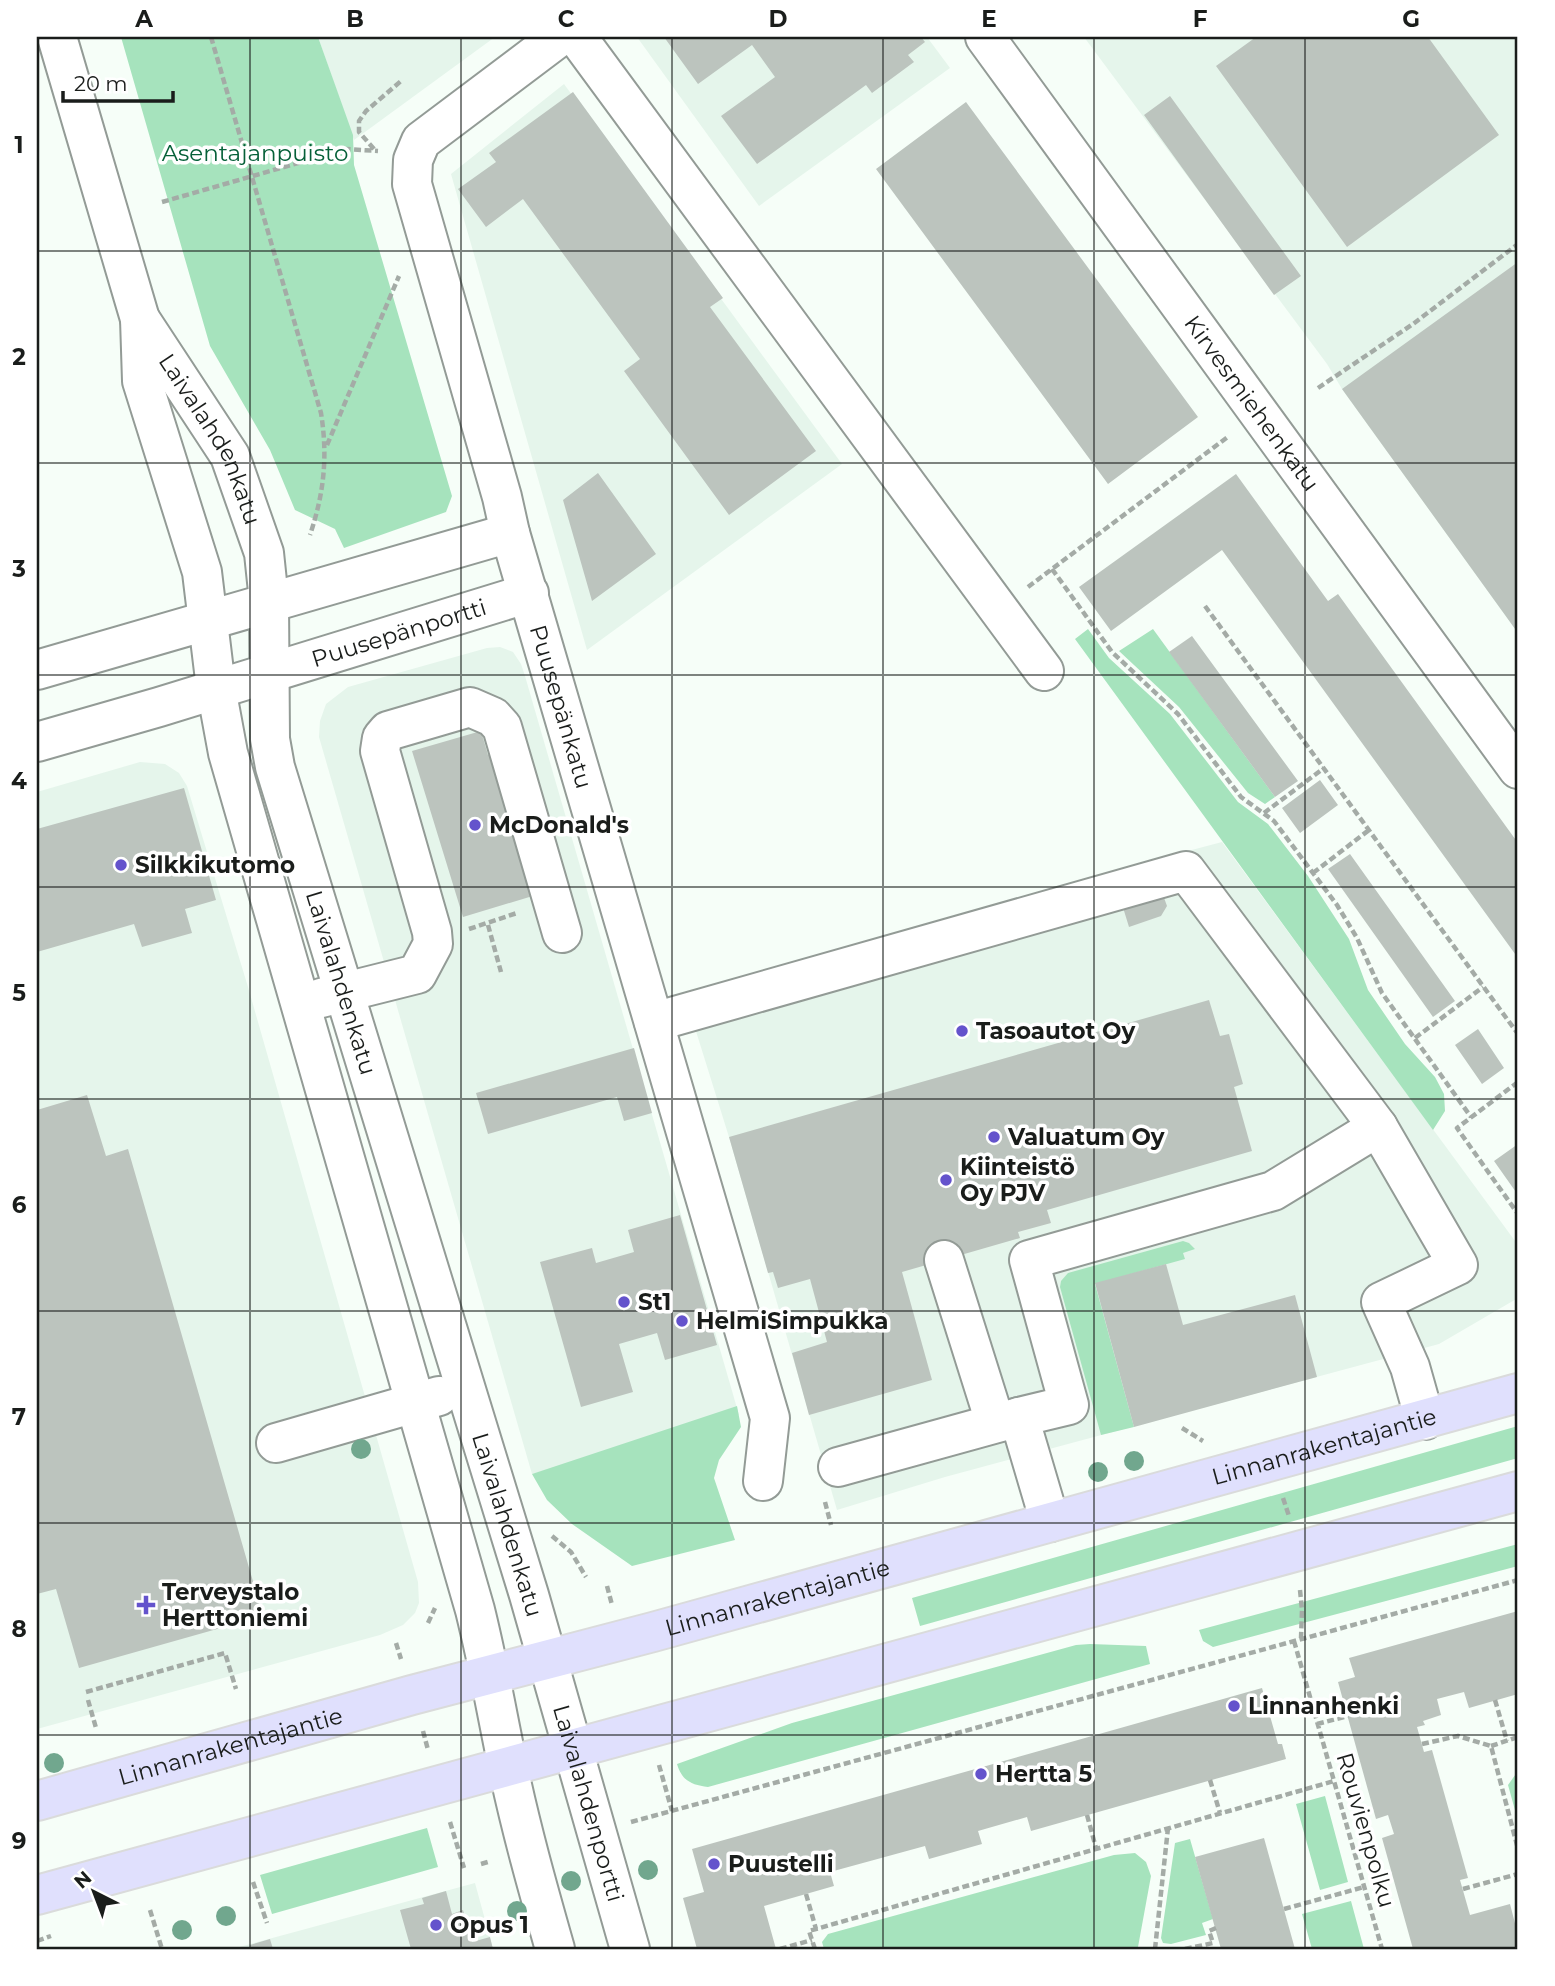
<svg xmlns="http://www.w3.org/2000/svg" width="1555" height="1986" font-family="Montserrat,sans-serif">
<style>
.built{fill:#e5f5eb}
.green{fill:#a6e3bd}
.building{fill:#bcc4be}
.lines{fill:none;stroke-linecap:round;stroke-linejoin:round}
.minor-casing{stroke:#939b96;stroke-width:42}
.major-casing{stroke:#dadbdb;stroke-width:42}
.path{stroke:#a4aba6;stroke-width:4.5;stroke-dasharray:7 3.5;stroke-linecap:butt}
.minor{stroke:#fff;stroke-width:38}
.major{stroke:#e0e0fd;stroke-width:38}
.tree{fill:#71a78e}
.grid{fill:none;stroke:#1a1d1b;stroke-width:2;stroke-opacity:0.55}
.poi-dot{fill:#6453cc;stroke:#fff;stroke-width:2.5}
.labels{text-anchor:middle;stroke-width:7;stroke-linejoin:round;paint-order:stroke}
.park-label{font-size:23px;fill:#056038;stroke:#fff}
.street-label{font-size:23px;fill:#1a1d1b;stroke:#fff}
.poi-label{font-size:23px;font-weight:bold;fill:#1a1d1b;stroke:#fff;text-anchor:start}
.neatline{fill:none;stroke:#1a1d1b;stroke-width:2.5}
.grid-label{font-size:23px;text-anchor:middle;font-weight:bold;fill:#1a1d1b}
</style>
<rect width="100%" height="100%" fill="#f6fef8"/>
<path class="built" d="M 318,37 L 495,37 L 354,140 Z
M 637,37 L 927,37 L 950,68 L 759,206 Z
M 1084,37 L 1518,37 L 1518,633 L 1342,389 L 1327,364 Z
M 564,84 L 842,464 L 587,650 L 451,174 Z
M 500,647 L 513,652 L 521,664 L 525,676 L 739,1415 L 532,1474 L 319,737 L 320,721 L 326,704 L 348,687 L 487,648 Z
M 140,762 L 165,764 L 179,773 L 187,786 L 248,987 L 418,1582 L 419,1603 L 415,1613 L 403,1625 L 380,1635 L 37,1729 L 37,792 Z
M 1222,842 L 1518,1245 L 1518,1298 L 1439,1344 L 945,1477 L 837,1510 L 729,1137 L 685,996 L 1135,865 Z
M 475,1883 L 493,1949 L 232,1949 Z"/>
<path class="green" d="M 121,37 L 318,37 L 353,135 L 354,165 L 452,496 L 446,512 L 344,548 L 335,529 L 295,510 L 270,450 L 210,346 Z
M 1088,629 L 1109,658 L 1170,714 L 1238,802 L 1268,824 L 1308,876 L 1349,939 L 1368,990 L 1405,1044 L 1435,1077 L 1444,1094 L 1445,1111 L 1433,1130 L 1075,639 Z
M 1153,629 L 1275,797 L 1265,804 L 1248,793 L 1179,707 L 1119,651 Z
M 1183,1241 L 1189,1243 L 1195,1249 L 1183,1253 L 1185,1259 L 1095,1284 L 1134,1427 L 1101,1435 L 1060,1287 L 1061,1281 L 1068,1273 Z
M 737,1406 L 741,1427 L 719,1460 L 714,1478 L 735,1540 L 632,1566 L 572,1524 L 547,1500 L 532,1474 Z
M 1518,1426 L 1518,1458 L 920,1626 L 912,1598 Z
M 1518,1544 L 1518,1566 L 1213,1647 L 1203,1641 L 1199,1630 Z
M 1090,1644 L 1146,1646 L 1150,1664 L 708,1787 C 692,1785 682,1781 677,1764 L 792,1723 L 1076,1645 Z
M 1518,1771 L 1518,1821 L 1508,1785 Z
M 1325,1796 L 1348,1882 L 1320,1890 L 1296,1804 Z
M 427,1828 L 438,1867 L 272,1914 L 260,1875 Z
M 1190,1839 L 1213,1919 L 1202,1923 L 1206,1935 L 1171,1944 L 1163,1943 L 1161,1938 L 1175,1843 Z
M 1135,1853 L 1146,1862 L 1151,1876 L 1138,1947 L 1132,1949 L 824,1949 L 822,1942 L 828,1934 L 1114,1855 Z
M 1351,1901 L 1364,1949 L 1312,1949 L 1302,1914 Z"/>
<path class="building" d="M 664,37 L 921,37 L 925,42 L 908,55 L 914,62 L 872,93 L 866,85 L 757,164 L 721,116 L 775,77 L 752,45 L 698,84 Z
M 1256,37 L 1428,37 L 1499,135 L 1347,247 L 1216,66 Z
M 573,92 L 723,298 L 710,307 L 816,451 L 729,515 L 624,371 L 640,359 L 523,199 L 486,227 L 458,189 L 496,162 L 489,153 Z
M 1170,96 L 1301,276 L 1274,295 L 1144,115 Z
M 966,102 L 1198,417 L 1108,484 L 876,169 Z
M 1518,262 L 1518,633 L 1342,389 Z
M 598,473 L 656,554 L 592,601 L 563,500 Z
M 1236,474 L 1328,601 L 1338,594 L 1518,843 L 1518,958 L 1222,550 L 1111,631 L 1079,587 Z
M 1192,636 L 1298,781 L 1275,797 L 1169,652 Z
M 481,731 L 488,755 L 493,753 L 536,895 L 463,917 L 412,751 Z
M 1320,780 L 1338,805 L 1300,833 L 1282,808 Z
M 184,788 L 216,900 L 185,909 L 192,933 L 142,947 L 134,924 L 37,952 L 37,829 Z
M 1350,854 L 1455,1001 L 1433,1017 L 1328,869 Z
M 1163,895 L 1167,906 L 1161,916 L 1129,927 L 1121,901 Z
M 1209,1000 L 1220,1036 L 1229,1034 L 1243,1084 L 1234,1087 L 1252,1151 L 1047,1210 L 1051,1223 L 1018,1232 L 1020,1238 L 902,1272 L 932,1380 L 809,1415 L 792,1353 L 827,1342 L 810,1279 L 778,1288 L 773,1272 L 768,1273 L 729,1137 Z
M 1478,1029 L 1504,1068 L 1482,1084 L 1455,1045 Z
M 634,1048 L 652,1113 L 624,1121 L 617,1097 L 488,1134 L 476,1093 Z
M 87,1095 L 106,1156 L 128,1149 L 263,1616 L 79,1668 L 56,1589 L 37,1594 L 37,1110 Z
M 1518,1144 L 1518,1195 L 1494,1161 Z
M 680,1215 L 717,1345 L 665,1360 L 657,1333 L 619,1344 L 633,1392 L 581,1407 L 540,1262 L 592,1248 L 596,1263 L 634,1252 L 628,1230 Z
M 1166,1264 L 1183,1325 L 1295,1295 L 1317,1377 L 1134,1427 L 1095,1283 Z
M 1518,1611 L 1518,1694 L 1469,1708 L 1464,1692 L 1437,1699 L 1441,1715 L 1423,1721 L 1425,1725 L 1417,1727 L 1424,1752 L 1432,1750 L 1468,1878 L 1460,1880 L 1470,1915 L 1510,1904 L 1518,1935 L 1518,1949 L 1413,1949 L 1382,1838 L 1394,1834 L 1388,1815 L 1376,1819 L 1338,1682 L 1355,1677 L 1349,1658 Z
M 1262,1688 L 1278,1744 L 1282,1744 L 1286,1759 L 1031,1831 L 1027,1817 L 978,1831 L 982,1844 L 929,1859 L 925,1846 L 830,1872 L 834,1886 L 764,1906 L 776,1949 L 697,1949 L 683,1898 L 704,1892 L 692,1849 Z
M 1264,1838 L 1295,1949 L 1221,1949 L 1195,1857 Z
M 446,1891 L 452,1914 L 463,1910 L 472,1942 L 490,1937 L 493,1949 L 411,1949 L 400,1910 L 424,1904 L 422,1898 Z
M 270,1939 L 273,1949 L 251,1949 L 250,1945 Z"/>
<g class="lines">
<g class="minor-casing">
<g id="minor">
<path d="M 57,37 L 140,319 L 142,381 L 202,572 L 216,688 L 228,753 L 475,1610 C 488,1662 497,1714 508,1767 C 521,1829 538,1889 555,1949"/>
<path id="s1" d="M 559,37 L 421,141 L 413,160 L 412,184 L 502,497 L 510,533 L 770,1418 L 763,1481"/>
<path d="M 577,37 L 1044,671"/>
<path id="s2" d="M 985,37 L 1518,769"/>
<path id="s3" d="M 140,319 L 230,456 L 264,553 L 269,601 L 270,739 L 275,767 L 529,1595 L 630,1949"/>
<path d="M 37,670 L 510,533"/>
<path id="s4" d="M 37,742 L 159,707 L 529,593"/>
<path d="M 321,998 L 417,974 L 433,944 L 432,932 L 380,751 L 382,738 L 388,731 L 470,707 L 493,717 L 502,727 L 562,933"/>
<path d="M 654,1022 L 1186,871 L 1378,1127"/>
<path d="M 944,1260 L 995,1422"/>
<path d="M 276,1443 L 439,1396"/>
<path d="M 838,1467 L 1019,1417"/>
<path d="M 1050,1522 L 1019,1417 L 1069,1405 L 1029,1260 L 1273,1191 L 1378,1127 L 1458,1265 L 1381,1302 L 1410,1367 L 1425,1420"/>
</g>
</g>
<g class="major-casing">
<g id="major">
<path id="s5" d="M 37,1801 L 412,1695 L 653,1632 L 1518,1393"/>
<path d="M 37,1895 L 1518,1491"/>
</g>
</g>
<path class="path" d="M 211,37 L 321,413 C 328,457 324,493 310,535
M 374,149 L 359,132 L 359,121 L 366,111 L 401,81
M 162,202 L 347,149 L 378,151
M 1318,388 L 1413,324 L 1518,244
M 327,445 L 399,276
M 1052,569 L 1112,652 L 1178,714 L 1241,797 L 1274,821 L 1337,905 L 1357,938 L 1382,993 L 1471,1117
M 1028,587 L 1229,436
M 1205,606 L 1518,1034
M 1264,813 L 1324,768
M 1313,873 L 1369,830
M 488,925 L 501,972
M 469,929 L 517,913
M 1415,1038 L 1483,987
M 1518,1082 L 1457,1128 L 1518,1214
M 1182,1428 L 1203,1441
M 1283,1498 L 1289,1516
M 825,1502 L 831,1525
M 552,1536 L 571,1552 L 586,1577
M 607,1586 L 612,1605
M 1300,1590 L 1302,1610 L 1301,1638
M 428,1623 L 435,1608
M 1294,1641 L 1382,1949
M 396,1643 L 401,1659
M 86,1692 L 225,1653 L 236,1689
M 88,1700 L 96,1728
M 1495,1700 L 1507,1741
M 1317,1724 L 1348,1716
M 423,1731 L 428,1750
M 1422,1744 L 1458,1736 L 1491,1746 L 1518,1849
M 1491,1746 L 1518,1737
M 659,1765 L 672,1811
M 1210,1780 L 1220,1813
M 1087,1815 L 1096,1848
M 450,1822 L 464,1868
M 631,1822 L 1518,1580
M 481,1864 L 491,1861
M 253,1882 L 267,1923
M 1463,1889 L 1518,1874
M 806,1894 L 816,1929
M 1284,1909 L 1364,1887
M 150,1910 L 162,1949
M 37,1941 L 51,1936
M 780,1949 L 812,1940
M 815,1949 L 809,1931 L 1334,1781
M 1155,1949 L 1168,1828
M 1185,1949 L 1213,1943 L 1209,1931 L 1216,1928"/>
<use href="#minor" class="minor"/>
<use href="#major" class="major"/>
</g>
<g class="tree">
<circle cx="361" cy="1449" r="10"/>
<circle cx="1134" cy="1461" r="10"/>
<circle cx="1098" cy="1472" r="10"/>
<circle cx="54" cy="1763" r="10"/>
<circle cx="648" cy="1870" r="10"/>
<circle cx="571" cy="1881" r="10"/>
<circle cx="517" cy="1911" r="10"/>
<circle cx="226" cy="1916" r="10"/>
<circle cx="182" cy="1930" r="10"/>
</g>
<path class="grid" d="M 250,37 L 250,1949M 461,37 L 461,1949M 672,37 L 672,1949M 883,37 L 883,1949M 1094,37 L 1094,1949M 1305,37 L 1305,1949M 37,251 L 1518,251M 37,463 L 1518,463M 37,675 L 1518,675M 37,887 L 1518,887M 37,1099 L 1518,1099M 37,1311 L 1518,1311M 37,1523 L 1518,1523M 37,1735 L 1518,1735"/>
<g class="poi-dot">
<circle cx="475" cy="825" r="7"/>
<circle cx="121" cy="865" r="7"/>
<circle cx="962" cy="1031" r="7"/>
<circle cx="994" cy="1137" r="7"/>
<circle cx="946" cy="1180" r="7"/>
<circle cx="624" cy="1302" r="7"/>
<circle cx="682" cy="1321" r="7"/>
<path d="M142.5 1594.5h7v7h7v7h-7v7h-7v-7h-7v-7h7z"/>
<circle cx="1234" cy="1706" r="7"/>
<circle cx="981" cy="1774" r="7"/>
<circle cx="714" cy="1864" r="7"/>
<circle cx="436" cy="1925" r="7"/>
</g>
<g class="labels">
<g class="park-label">
<text x="255" y="161">Asentajanpuisto</text>
</g>
<g class="street-label">
<text dy="8" stroke="none"><textPath href="#s2" startOffset="453">Kirvesmiehenkatu</textPath></text>
<text dy="8" stroke="none"><textPath href="#s3" startOffset="140">Laivalahdenkatu</textPath></text>
<text dy="8" stroke="none"><textPath href="#s4" startOffset="378">Puusepänportti</textPath></text>
<text dy="8" stroke="none"><textPath href="#s1" startOffset="761">Puusepänkatu</textPath></text>
<text dy="8" stroke="none"><textPath href="#s3" startOffset="707">Laivalahdenkatu</textPath></text>
<text dy="8" stroke="none"><textPath href="#s5" startOffset="1335">Linnanrakentajantie</textPath></text>
<text dy="8" stroke="none"><textPath href="#s3" startOffset="1274">Laivalahdenkatu</textPath></text>
<text dy="8" stroke="none"><textPath href="#s5" startOffset="768">Linnanrakentajantie</textPath></text>
<text dy="8" stroke="none"><textPath href="#s5" startOffset="201">Linnanrakentajantie</textPath></text>
<text dy="8" stroke="none"><textPath href="#s3" startOffset="1564">Laivalahdenportti</textPath></text>
<text transform="translate(1366 1830) rotate(74)" y="8">Rouvienpolku</text>
</g>
<g class="poi-label">
<text x="489" y="833">McDonald's</text>
<text x="135" y="873">Silkkikutomo</text>
<text x="976" y="1039">Tasoautot Oy</text>
<text x="1008" y="1145">Valuatum Oy</text>
<text x="960" y="1175">Kiinteistö<tspan x="960" dy="26">Oy PJV</tspan></text>
<text x="638" y="1310">St1</text>
<text x="696" y="1329">HelmiSimpukka</text>
<text x="162" y="1600">Terveystalo<tspan x="162" dy="26">Herttoniemi</tspan></text>
<text x="1248" y="1714">Linnanhenki</text>
<text x="995" y="1782">Hertta 5</text>
<text x="728" y="1872">Puustelli</text>
<text x="450" y="1933">Opus 1</text>
</g>
</g>
<rect width="1555" height="1986" fill="none" stroke="#ffffff" stroke-width="77"/>
<g transform="translate(94 1892) rotate(318)" stroke="#ffffff" stroke-width="5" paint-order="stroke">
<path d="M0-5L12 26L0 18L-12 26Z" fill="#1a1d1b"/>
<text y="-10" font-size="19" font-weight="bold" text-anchor="middle" fill="#1a1d1b">N</text>
</g>
<path d="M63 91v10h110v-10" fill="none" stroke="#1a1d1b" stroke-width="3.5"/>
<text x="74" y="91" font-size="21" fill="#1a1d1b" stroke="#ffffff" stroke-width="5" paint-order="stroke">20 m</text>
<rect x="38" y="38" width="1478" height="1910" class="neatline"/>
<g class="grid-label">
<text x="144" y="27">A</text>
<text x="355" y="27">B</text>
<text x="566" y="27">C</text>
<text x="778" y="27">D</text>
<text x="989" y="27">E</text>
<text x="1200" y="27">F</text>
<text x="1411" y="27">G</text>
<text x="19" y="153">1</text>
<text x="19" y="365">2</text>
<text x="19" y="577">3</text>
<text x="19" y="789">4</text>
<text x="19" y="1001">5</text>
<text x="19" y="1213">6</text>
<text x="19" y="1425">7</text>
<text x="19" y="1637">8</text>
<text x="19" y="1849">9</text>
</g>
</svg>
